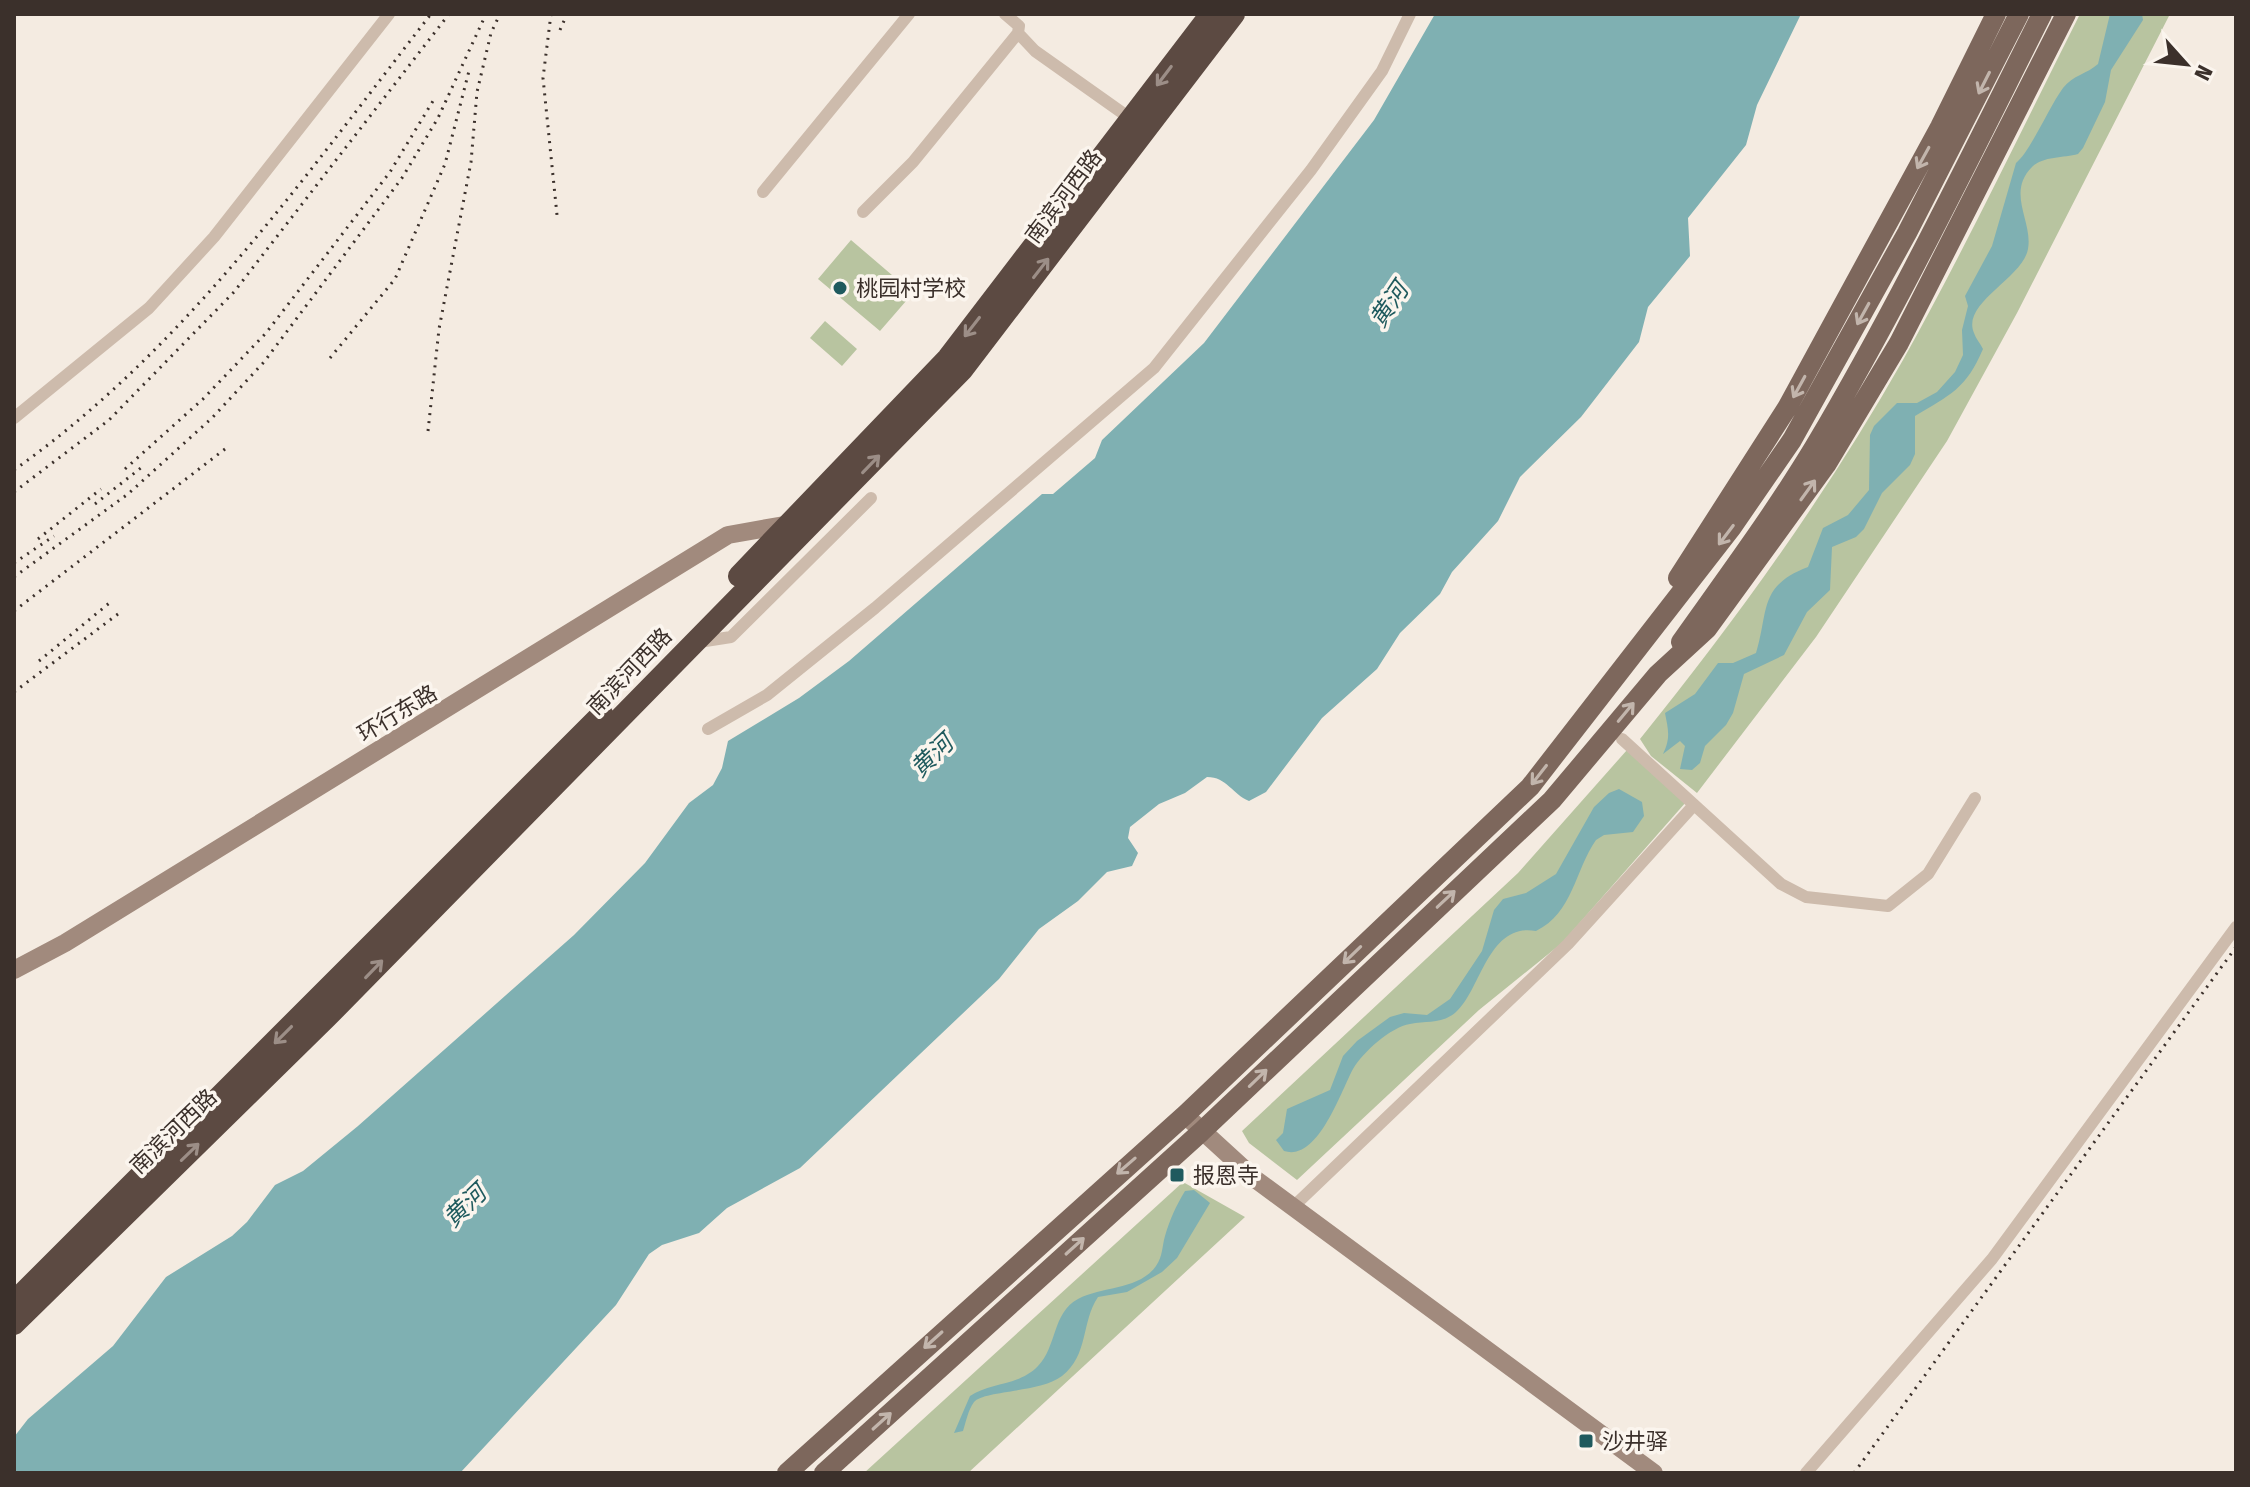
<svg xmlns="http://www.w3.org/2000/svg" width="2250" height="1487" font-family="'Fira Sans Condensed','Noto Sans SC',sans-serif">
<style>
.green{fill:#b8c4a0}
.water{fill:#7fb0b2}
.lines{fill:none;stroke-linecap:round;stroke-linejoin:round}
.street{stroke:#cdbbac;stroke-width:12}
.secondary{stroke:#a18a7d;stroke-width:18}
.primary{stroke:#7d675c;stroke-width:20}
.highway{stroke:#5c4a42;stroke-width:22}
.rail{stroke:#3b302b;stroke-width:3;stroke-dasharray:2 6;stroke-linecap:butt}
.oneway{stroke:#9c8e87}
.oneway2{stroke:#c2b5ac}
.poi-dot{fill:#1f5a5e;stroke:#fbf5ee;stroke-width:3}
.labels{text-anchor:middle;stroke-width:7;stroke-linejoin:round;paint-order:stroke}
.street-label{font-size:22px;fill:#3b302b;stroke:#fbf5ee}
.poi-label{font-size:22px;fill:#3b302b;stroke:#fbf5ee;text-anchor:start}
.water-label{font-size:24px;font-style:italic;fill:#1f5a5e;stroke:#fbf5ee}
</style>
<rect width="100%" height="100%" fill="#f4ebe1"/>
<path class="green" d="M 2080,14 L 2170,14 L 2017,313 L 1947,441 L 1816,637 L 1697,793 L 1651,756 L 1640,739 C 1737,619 1827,494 1903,360 C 1966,247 2022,129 2080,14 Z
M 851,240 L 913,293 L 880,331 L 818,279 Z
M 825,321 L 857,349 L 842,366 L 810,338 Z
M 1627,750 L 1686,802 L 1562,943 L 1479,1010 L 1297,1180 L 1249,1143 L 1242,1131 L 1518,873 Z
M 1183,1182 L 1245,1217 L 968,1473 L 864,1473 Z"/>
<path class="water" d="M 1435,14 L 1801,14 L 1757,105 L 1746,145 L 1688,218 L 1690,256 L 1648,307 L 1639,342 L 1581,417 L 1520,477 L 1498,521 L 1452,572 L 1440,594 L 1400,633 L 1377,669 L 1322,718 L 1266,792 L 1249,801 C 1232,794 1227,777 1207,777 L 1185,793 L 1159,804 L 1130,827 L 1128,838 L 1138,853 L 1132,866 L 1107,872 L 1078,901 L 1039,929 L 999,979 L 800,1168 L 727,1208 L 699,1233 L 662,1245 L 649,1254 L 616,1305 L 460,1473 L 14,1473 L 14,1437 L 28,1419 L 113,1346 L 166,1277 L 232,1236 L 247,1222 L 275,1185 L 303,1171 L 358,1126 L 574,935 L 645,863 L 689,803 L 713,785 L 722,768 L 728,741 L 799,698 L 849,661 L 1042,494 L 1053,494 L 1095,458 L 1102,440 L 1204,343 L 1374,120 Z
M 2110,14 L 2142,14 L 2143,20 L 2111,70 L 2105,102 L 2083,148 L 2078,154 C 2064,158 2043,156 2032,167 C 2006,193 2033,221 2028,249 C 2023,278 1961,303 1974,333 C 1976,339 1980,343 1983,349 C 1966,389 1950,395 1915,416 L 1915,454 L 1910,465 L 1882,493 L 1864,529 L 1856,537 L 1832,547 L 1830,590 L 1807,612 L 1784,655 L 1744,674 L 1733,713 L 1726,725 L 1705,746 L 1700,763 L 1692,770 L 1680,769 L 1685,746 L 1680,741 L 1663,754 C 1671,738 1668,729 1665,713 L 1695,694 L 1718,663 L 1733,663 L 1756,653 C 1769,611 1758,586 1808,567 L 1823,528 L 1848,515 L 1869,490 L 1870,435 L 1874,426 L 1897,403 L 1917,403 L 1937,392 L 1955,372 L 1963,355 L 1962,330 L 1968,306 L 1965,296 L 1992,246 L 2016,163 C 2030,152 2049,107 2063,88 C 2073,75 2087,74 2098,64 Z
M 1619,789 L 1642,802 L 1644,816 L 1633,832 L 1604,835 L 1596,840 C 1575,870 1573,913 1536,931 C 1488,922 1481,990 1456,1012 C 1441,1025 1427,1020 1410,1024 C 1391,1027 1363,1052 1353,1069 C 1341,1091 1318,1162 1284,1151 L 1276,1140 L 1283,1133 L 1287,1109 L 1330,1090 L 1343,1056 L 1357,1041 L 1390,1017 L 1404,1013 L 1427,1015 L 1450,999 L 1482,951 L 1494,910 L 1503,899 L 1526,893 L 1556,874 L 1594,807 L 1609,793 Z
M 1194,1190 L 1210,1203 L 1177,1258 L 1162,1272 L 1127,1292 L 1098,1297 C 1081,1322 1089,1355 1062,1376 C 1040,1393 984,1390 974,1402 C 968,1410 966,1422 963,1431 L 954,1433 L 970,1396 C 991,1382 1019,1386 1038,1366 C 1057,1347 1052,1313 1078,1299 C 1103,1286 1139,1290 1156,1266 C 1163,1256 1162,1246 1165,1236 C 1170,1219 1176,1206 1185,1191 Z"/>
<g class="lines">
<path class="street" d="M 1005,14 L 1019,26 L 1018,33
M 763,192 L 909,14
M 863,212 L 913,162 L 1018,33 L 1035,51 L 1131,119
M 14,418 L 149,308 L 214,237 L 389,14
M 699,642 L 731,637 L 871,498
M 708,729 L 767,695 L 875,608 L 1154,368 L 1311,170 L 1382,71 L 1410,14
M 1622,739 L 1781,884 L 1806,897 L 1888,906 L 1928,874 L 1975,798
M 1293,1207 L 1568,944 L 1694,805
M 1806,1473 L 1992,1259 L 2236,927"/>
<path class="secondary" d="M 14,970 L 65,943 L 728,535 L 796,523
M 1185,1115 L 1255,1179 L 1654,1473"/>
<path class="primary" d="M 1678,578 L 1787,408 L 1940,127 L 1996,14
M 1681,642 C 1727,577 1774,514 1815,446 C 1898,306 1969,159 2042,14
M 787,1473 L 1185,1115 L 1530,787 L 1732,527 L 1792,440 L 1907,233 L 2019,14
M 824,1473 L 1201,1132 L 1552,800 L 1658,674 L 1707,629 L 1826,465 L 1899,343 L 2066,14"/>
<path class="highway" d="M 739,576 L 948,358 L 1211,14
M 14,1302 L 602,714
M 14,1324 L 327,1017 L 962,370 L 1234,14"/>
<path class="rail" d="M 551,14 L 543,78 L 557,215
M 560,30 L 567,14
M 330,358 L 395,279 L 445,164 L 470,67
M 428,431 L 439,329 L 471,162 L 477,92 L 491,33 L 500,14
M 125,469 L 203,399 L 266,333 L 390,172 L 436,96
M 14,470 C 185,349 304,177 431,14
M 14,492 L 109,420 L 234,292 L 449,14
M 95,504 L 142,467
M 38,539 L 101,489
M 14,563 L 54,536
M 14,577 L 128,494 L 212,418 L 264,362 L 402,178 L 438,118 L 486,14
M 14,611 L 229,446
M 39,661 L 113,600
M 14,692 L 122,611
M 1854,1473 L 2236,947"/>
</g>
<defs><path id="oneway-shaft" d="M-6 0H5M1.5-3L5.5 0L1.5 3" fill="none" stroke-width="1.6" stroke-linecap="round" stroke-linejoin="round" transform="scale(2)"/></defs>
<g class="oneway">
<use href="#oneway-shaft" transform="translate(1164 76) rotate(127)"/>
<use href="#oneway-shaft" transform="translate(1041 268) rotate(-52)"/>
<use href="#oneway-shaft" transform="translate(972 327) rotate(128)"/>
<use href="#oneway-shaft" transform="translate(871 464) rotate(-46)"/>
<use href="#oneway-shaft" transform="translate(374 969) rotate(-46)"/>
<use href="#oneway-shaft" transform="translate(283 1035) rotate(135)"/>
<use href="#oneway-shaft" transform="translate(190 1152) rotate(-44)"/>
</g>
<g class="oneway2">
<use href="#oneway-shaft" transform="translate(1984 83) rotate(117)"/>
<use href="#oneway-shaft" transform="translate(1923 158) rotate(119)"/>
<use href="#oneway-shaft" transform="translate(1863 314) rotate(119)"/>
<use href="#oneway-shaft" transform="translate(1799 387) rotate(119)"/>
<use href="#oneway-shaft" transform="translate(1808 490) rotate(-54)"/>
<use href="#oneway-shaft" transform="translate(1726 535) rotate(127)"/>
<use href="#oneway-shaft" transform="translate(1626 712) rotate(-50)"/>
<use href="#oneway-shaft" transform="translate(1539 775) rotate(128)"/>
<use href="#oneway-shaft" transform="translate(1446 899) rotate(-43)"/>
<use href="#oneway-shaft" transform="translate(1352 955) rotate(136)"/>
<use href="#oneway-shaft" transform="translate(1258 1078) rotate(-44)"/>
<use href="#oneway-shaft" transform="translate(1126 1166) rotate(139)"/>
<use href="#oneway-shaft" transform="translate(1075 1246) rotate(-42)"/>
<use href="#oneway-shaft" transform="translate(933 1340) rotate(138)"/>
<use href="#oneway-shaft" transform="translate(882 1421) rotate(-42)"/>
</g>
<g class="poi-dot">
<circle cx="840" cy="288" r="8"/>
<rect x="1169" y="1167" width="16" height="16" rx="4"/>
<rect x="1578" y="1433" width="16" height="16" rx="4"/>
</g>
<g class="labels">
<g class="street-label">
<text transform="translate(1063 196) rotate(-53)" y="8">南滨河西路</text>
<text transform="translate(629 671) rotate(-46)" y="8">南滨河西路</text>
<text transform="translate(397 713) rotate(-31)" y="8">环行东路</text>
<text transform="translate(173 1131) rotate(-44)" y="8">南滨河西路</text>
</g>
<g class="poi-label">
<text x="856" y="296">桃园村学校</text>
<text x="1193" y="1183">报恩寺</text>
<text x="1602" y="1449">沙井驿</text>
</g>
<g class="water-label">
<text transform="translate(1389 305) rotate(-56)" y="8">黄河</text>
<text transform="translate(932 756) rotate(-44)" y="8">黄河</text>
<text transform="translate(465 1206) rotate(-44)" y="8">黄河</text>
</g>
</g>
<rect width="2250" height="1487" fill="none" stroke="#3b302b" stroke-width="32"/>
<g transform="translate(2186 64) rotate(117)" stroke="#fbf5ee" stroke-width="6" paint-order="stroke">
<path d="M0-6L14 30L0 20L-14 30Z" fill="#3b302b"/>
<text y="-12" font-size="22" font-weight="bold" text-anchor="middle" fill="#3b302b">N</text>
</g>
</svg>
